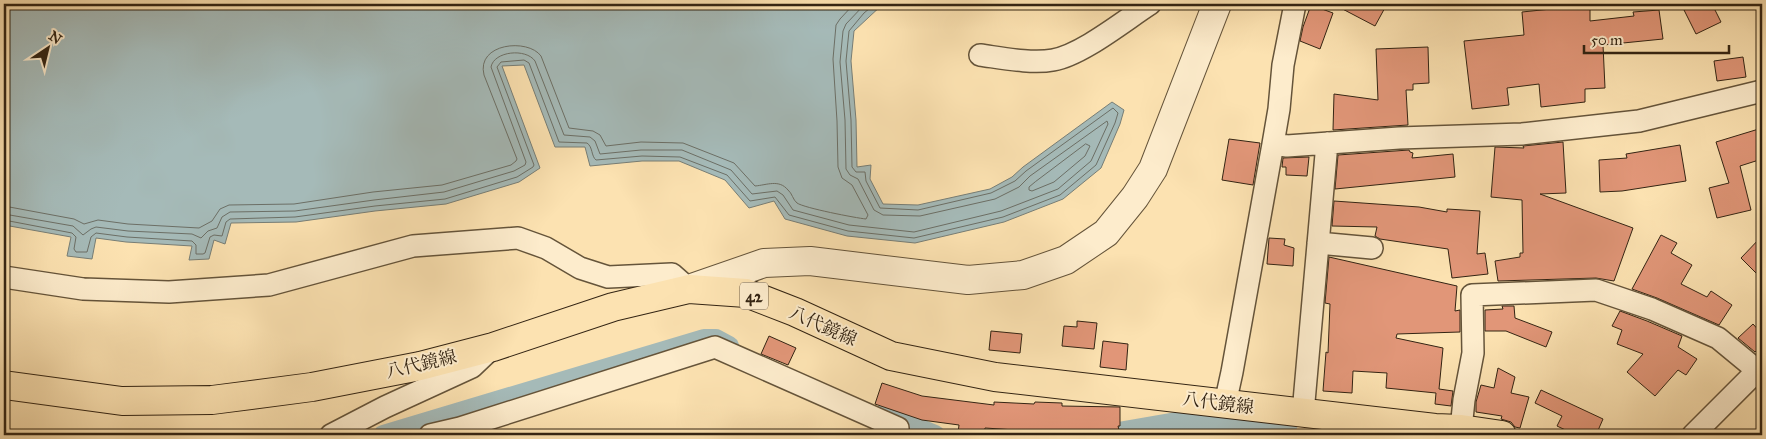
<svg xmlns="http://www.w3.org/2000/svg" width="1766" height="439" font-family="'IM FELL Great Primer','Noto Serif JP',serif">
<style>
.water{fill:#a5bab8;stroke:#777e76}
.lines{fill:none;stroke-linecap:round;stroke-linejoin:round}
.shore{stroke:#6c6f66;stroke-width:1}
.canal{stroke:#a5bab8;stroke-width:20}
.building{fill:#e19678;stroke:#332413}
.minor-casing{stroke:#65543a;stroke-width:24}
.tertiary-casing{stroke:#65543a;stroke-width:30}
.primary-casing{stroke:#332413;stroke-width:30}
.minor{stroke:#fdeccc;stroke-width:21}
.tertiary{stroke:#fdeccc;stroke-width:28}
.primary{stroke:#fce2b1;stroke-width:28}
.labels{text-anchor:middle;stroke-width:4;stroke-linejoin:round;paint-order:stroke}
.shield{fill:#fdeccc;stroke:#70604a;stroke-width:1}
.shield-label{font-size:16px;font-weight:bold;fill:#332413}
.street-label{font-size:18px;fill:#332413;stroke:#fdeccc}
</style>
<rect width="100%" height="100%" fill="#fce2b1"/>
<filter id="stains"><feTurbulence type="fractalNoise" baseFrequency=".004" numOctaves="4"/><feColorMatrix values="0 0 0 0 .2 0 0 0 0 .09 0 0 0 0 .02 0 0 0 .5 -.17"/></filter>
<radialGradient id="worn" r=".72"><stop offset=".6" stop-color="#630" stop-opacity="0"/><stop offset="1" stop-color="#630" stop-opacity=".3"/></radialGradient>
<path class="water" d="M 4,4 L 883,4 L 854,31 L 851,61 L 856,120 L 857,167 L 871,165 L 870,179 L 883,204 L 918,205 L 990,189 L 1012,177 L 1023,167 L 1112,102 L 1124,110 L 1120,124 L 1101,168 L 1063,199 L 1004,222 L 915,243 L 847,236 L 785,219 L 774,201 L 749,208 L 725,180 L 679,161 L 642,161 L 590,166 L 585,147 L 555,147 L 524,65 L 502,66 L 540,168 L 519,182 L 446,204 L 375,211 L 296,222 L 231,223 L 225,244 L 214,240 L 209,259 L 189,260 L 192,246 L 126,242 L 96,238 L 92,259 L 67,256 L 71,237 L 4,225 Z"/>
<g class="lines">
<path class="shore" d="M 1086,144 L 1090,146 L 1085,156 L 1054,182 L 1032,191 L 1029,190 L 1029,187 L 1035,182 Z
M 4,206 L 74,219 L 84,224 L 98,220 L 128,224 L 199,228 L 212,221 L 220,209 L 229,205 L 294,204 L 373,192 L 442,185 L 511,165 L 516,161 L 517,159 L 484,75 C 476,43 528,38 541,56 L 569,128 L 593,131 L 600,135 L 606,146 L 641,142 L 683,143 L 734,163 L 755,186 C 767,185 779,179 788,190 C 792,193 793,200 797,203 C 804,208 856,218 866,219 L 868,215 L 852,185 L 842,178 L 838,167 L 837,121 L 833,59 L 836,25 L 840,19 L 854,4
M 4,214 L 73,226 L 83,235 L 91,229 L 96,227 L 128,231 L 192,234 L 201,238 L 208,231 L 217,228 L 222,217 L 230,212 L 295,211 L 374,200 L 444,192 L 514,171 L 525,165 L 526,162 L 491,67 C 494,51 526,48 535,61 L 564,135 L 590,137 L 595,141 L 600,154 L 641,150 L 682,150 L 731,170 L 752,194 L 777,191 L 783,195 L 793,210 L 849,225 L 914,232 L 1001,211 L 1058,189 L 1091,161 L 1108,124 L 1107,121 L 1030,176 L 1019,187 L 995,199 L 920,216 L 883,215 L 874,210 L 858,179 L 850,175 L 846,169 L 845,120 L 840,62 L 843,31 L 846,24 L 865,4
M 4,220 L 72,233 L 76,237 L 74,249 L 76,252 L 87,252 L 91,237 L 96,233 L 127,237 L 192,241 L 196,245 L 196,254 L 203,254 L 205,253 L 210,237 L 214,235 L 222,236 L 226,222 L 230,219 L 295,217 L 375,206 L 445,199 L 517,177 L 533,167 L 534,165 L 497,67 L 501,62 L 524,60 L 529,63 L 559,142 L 587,143 C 593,147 591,156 596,160 L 642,156 L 680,157 L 727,175 L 750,201 L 775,197 L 789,215 L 848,231 L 914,238 L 1003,217 L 1060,195 L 1096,165 L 1115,123 L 1118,113 L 1113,108 L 1026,171 L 1015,181 L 991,193 L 918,210 L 880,208 L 866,181 L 865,172 L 856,172 L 852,167 L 851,120 L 846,61 L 849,31 L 864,13 L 875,4"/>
<path class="canal" d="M 884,414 L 935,435
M 383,435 L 704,339 L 716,339 L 729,346
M 1101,435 L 1176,422 L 1214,420 L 1288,424"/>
</g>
<path class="building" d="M 1333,4 L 1387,4 L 1375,26 Z
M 1561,4 L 1590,4 L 1590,21 L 1634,16 L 1633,12 L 1659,10 L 1663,39 L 1603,45 L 1605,88 L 1585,89 L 1585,102 L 1541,107 L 1539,84 L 1507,88 L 1509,105 L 1472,109 L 1464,41 L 1524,35 L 1522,12 L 1561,8 Z
M 1696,4 L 1712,4 L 1721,22 L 1696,34 L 1684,10 Z
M 1311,5 L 1333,13 L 1320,49 L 1300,41 L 1303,27 Z
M 1428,47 L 1429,83 L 1413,84 L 1413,90 L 1406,90 L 1408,125 L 1333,130 L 1334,94 L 1378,100 L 1376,49 Z
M 1743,57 L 1746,77 L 1717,81 L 1714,61 Z
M 1762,128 L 1762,159 L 1740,166 L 1751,210 L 1717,218 L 1709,188 L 1729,183 L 1716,142 Z
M 1229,139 L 1260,143 L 1253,185 L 1222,180 Z
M 1563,142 L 1566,193 L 1540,194 L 1633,228 L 1614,281 L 1596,278 L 1498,281 L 1495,261 L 1520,257 L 1520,253 L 1523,253 L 1522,200 L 1491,197 L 1495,147 L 1524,148 L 1523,146 Z
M 1680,145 L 1686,181 L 1622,191 L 1600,192 L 1599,160 L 1627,158 L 1626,154 Z
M 1409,150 L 1410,152 L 1413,153 L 1412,158 L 1453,154 L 1455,177 L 1335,189 L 1338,155 Z
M 1309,157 L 1307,176 L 1286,175 L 1286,167 L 1282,167 L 1283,158 Z
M 1334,201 L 1419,207 L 1447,212 L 1447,209 L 1480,211 L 1477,254 L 1485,253 L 1488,274 L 1452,278 L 1448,249 L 1380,239 L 1375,236 L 1377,227 L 1332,226 Z
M 1661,235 L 1677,243 L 1671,253 L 1692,265 L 1681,284 L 1707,297 L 1711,291 L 1732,305 L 1719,325 L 1657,298 L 1632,289 Z
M 1762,236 L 1762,279 L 1741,258 Z
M 1269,238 L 1285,239 L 1284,245 L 1294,248 L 1293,266 L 1267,264 Z
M 1329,257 L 1457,286 L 1455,311 L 1460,310 L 1460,332 L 1397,334 L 1396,338 L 1443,348 L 1439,389 L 1453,391 L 1451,406 L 1435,404 L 1436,393 L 1386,388 L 1387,373 L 1353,371 L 1352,393 L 1323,391 L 1326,352 L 1328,353 L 1330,304 L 1325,303 Z
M 1502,306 L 1514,306 L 1515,318 L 1552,332 L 1546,347 L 1506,331 L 1485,331 L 1485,310 L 1503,309 Z
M 1620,311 L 1647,321 L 1682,336 L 1678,347 L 1697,359 L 1686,375 L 1678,370 L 1655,396 L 1627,372 L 1643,354 L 1617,344 L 1622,330 L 1612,326 Z
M 1077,321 L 1097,323 L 1094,349 L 1062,346 L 1064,326 L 1077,327 Z
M 1753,324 L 1762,334 L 1762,345 L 1755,352 L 1738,338 Z
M 991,331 L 1022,334 L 1020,353 L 989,350 Z
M 769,336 L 796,348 L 788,365 L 761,354 Z
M 1103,341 L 1128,344 L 1126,370 L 1100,367 Z
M 1498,368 L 1515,377 L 1511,393 L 1529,397 L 1520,428 L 1515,427 L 1511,422 L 1501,419 L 1502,416 L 1476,412 L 1476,402 L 1481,385 L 1494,388 Z
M 882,383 L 922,396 L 994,405 L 994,402 L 1034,404 L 1035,402 L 1062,403 L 1062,406 L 1120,407 L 1120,426 L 1118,426 L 1119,430 L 1061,430 L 1061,433 L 985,428 L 984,435 L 958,433 L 959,425 L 922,420 L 875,404 Z
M 1541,390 L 1603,419 L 1596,435 L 1576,435 L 1557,426 L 1562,416 L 1535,403 Z"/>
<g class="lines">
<g class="minor-casing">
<path id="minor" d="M 980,55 C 1002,58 1032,64 1053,60 C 1082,55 1125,20 1150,4
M 1273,144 L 1279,109 L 1283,65 L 1295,4
M 1318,243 L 1372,248
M 4,277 L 83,289 L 169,292 L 269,285 L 413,246 L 518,238 L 546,248 L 580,268 L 608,277 L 672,274 L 689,289
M 1225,404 L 1232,372 L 1273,144 L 1287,146 L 1399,138 L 1522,134 L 1639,121 L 1762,91
M 1303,413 L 1327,143
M 1461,429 L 1464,400 L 1473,353 L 1472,295 L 1596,290 L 1652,309 L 1718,338 L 1758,371
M 331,435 L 385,407 L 472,367 L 493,347
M 430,435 L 460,428 L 715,347 L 898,428 L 898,435
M 1693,435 L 1762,366"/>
</g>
<g class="tertiary-casing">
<path id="tertiary" d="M 689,289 L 764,263 L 810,261 L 968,280 L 1023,275 L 1066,260 L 1106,233 L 1135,197 L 1153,169 L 1217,4"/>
</g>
<g class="primary-casing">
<path id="primary" d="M 4,385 L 122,401 L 212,400 L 312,387 L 420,366 L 493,347 L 613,307 L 689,289 L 746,293 L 795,312 L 891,356 L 995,377 L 1435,428 L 1461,429 L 1502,435"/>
</g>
<use href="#minor" class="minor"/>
<use href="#tertiary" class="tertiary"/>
<use href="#primary" class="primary"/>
</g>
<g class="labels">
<rect class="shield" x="740" y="282.5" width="28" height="27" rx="4"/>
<g class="shield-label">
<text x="754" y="302">42</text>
</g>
<g class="street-label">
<text transform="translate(823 326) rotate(24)" y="6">八代鏡線</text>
<text transform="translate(421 364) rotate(-13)" y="6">八代鏡線</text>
<text transform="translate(1218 403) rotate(7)" y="6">八代鏡線</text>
</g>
</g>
<rect width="1766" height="439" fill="none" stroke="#fce2b1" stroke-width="20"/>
<rect x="5" y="5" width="1756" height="429" fill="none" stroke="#332413" stroke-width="2.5"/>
<rect x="10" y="10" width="1746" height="419" fill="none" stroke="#332413"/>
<g transform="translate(48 48) rotate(35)" stroke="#fdeccc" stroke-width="4" paint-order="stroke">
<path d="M0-4L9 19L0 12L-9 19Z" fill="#332413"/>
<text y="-8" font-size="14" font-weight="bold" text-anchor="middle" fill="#332413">N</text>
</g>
<path d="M1584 45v8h145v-8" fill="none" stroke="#332413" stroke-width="2.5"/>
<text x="1591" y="45" font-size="15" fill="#332413" stroke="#fdeccc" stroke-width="4" paint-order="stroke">50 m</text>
<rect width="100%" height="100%" filter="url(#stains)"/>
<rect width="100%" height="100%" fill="url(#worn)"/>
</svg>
